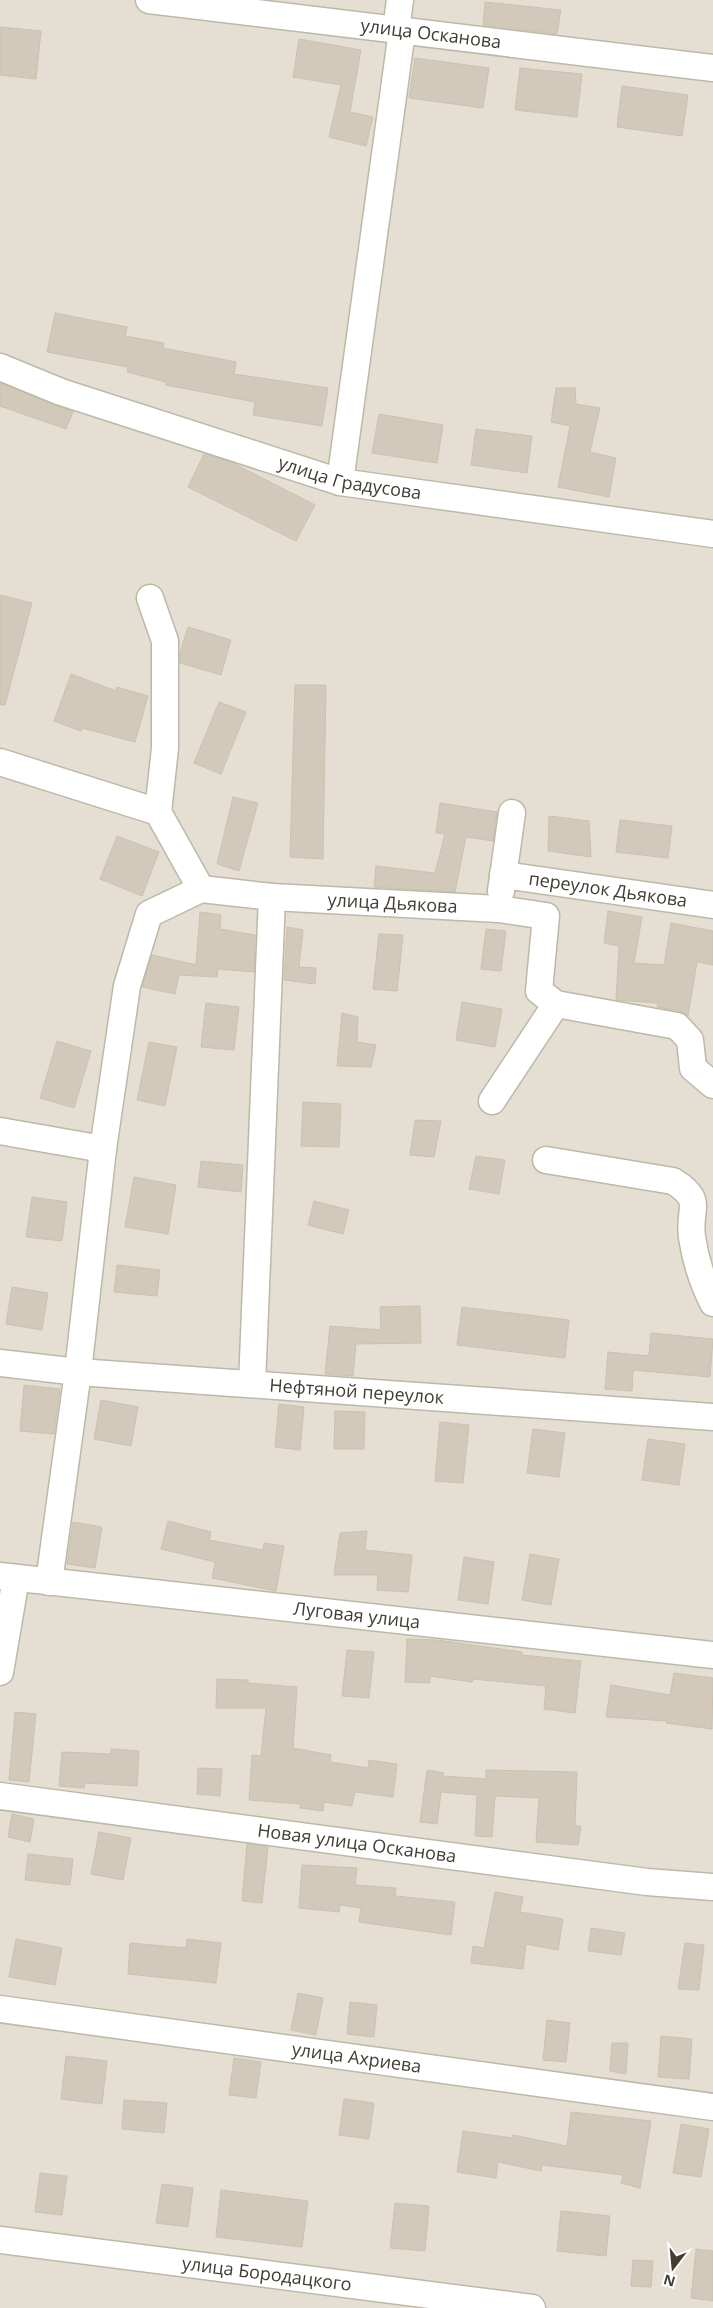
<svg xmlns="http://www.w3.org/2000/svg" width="713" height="2308" font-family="'Open Sans',sans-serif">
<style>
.residential{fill:#e4dfd2}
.building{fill:#d2c9ba;stroke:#ccc1ad}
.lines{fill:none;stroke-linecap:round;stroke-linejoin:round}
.minor-casing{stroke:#beb8aa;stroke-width:29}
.minor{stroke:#fff;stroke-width:26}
.labels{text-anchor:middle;stroke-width:4.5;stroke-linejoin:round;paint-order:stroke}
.street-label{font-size:18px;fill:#423d34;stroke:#fff}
</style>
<rect width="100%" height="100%" fill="#f1ede4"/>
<path class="residential" d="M 0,0 L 713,0 L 713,2308 L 0,2308 Z"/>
<path class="building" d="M 485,2 L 561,10 L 557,34 L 483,25 Z
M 0,27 L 41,31 L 36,79 L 0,75 Z
M 299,39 L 361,50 L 350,112 L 373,117 L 366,146 L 329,137 L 341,85 L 293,77 Z
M 415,58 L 489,68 L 483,108 L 409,98 Z
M 520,68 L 582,74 L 577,117 L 515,110 Z
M 622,86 L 688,95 L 682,136 L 617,127 Z
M 55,313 L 127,327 L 125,336 L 164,343 L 163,348 L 236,362 L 234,374 L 328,388 L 322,426 L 253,415 L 255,402 L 166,385 L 166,382 L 127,372 L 128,367 L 47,352 Z
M 0,383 L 73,412 L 66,429 L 0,406 Z
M 556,388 L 575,388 L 576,404 L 600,408 L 590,452 L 616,458 L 609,497 L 558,487 L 570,426 L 551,422 Z
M 379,414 L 443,425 L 437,463 L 372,453 Z
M 476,429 L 532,436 L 527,473 L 471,465 Z
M 204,454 L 231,462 L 315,505 L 296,541 L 188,487 Z
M 0,595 L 32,603 L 5,705 L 0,705 Z
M 188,627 L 231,640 L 221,675 L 180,663 L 180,653 Z
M 71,674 L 116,691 L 117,687 L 148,696 L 135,742 L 82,728 L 81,731 L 54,721 Z
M 295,685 L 326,685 L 323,859 L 290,857 Z
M 219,702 L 246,712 L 221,774 L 194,763 Z
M 233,797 L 258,803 L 239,871 L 217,864 Z
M 440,803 L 497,812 L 493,841 L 466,837 L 455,892 L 374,887 L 376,866 L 435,873 L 445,834 L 436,833 Z
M 549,816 L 589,821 L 591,857 L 548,851 Z
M 620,820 L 672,826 L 668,858 L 616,852 Z
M 117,836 L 159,852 L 142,896 L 100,879 Z
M 608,911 L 642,917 L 634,963 L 664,965 L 671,923 L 713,931 L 713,965 L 697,962 L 688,1016 L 680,1011 L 657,1007 L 658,1003 L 616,1000 L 619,946 L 604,943 Z
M 200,912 L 221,915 L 220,929 L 255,935 L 254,972 L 218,969 L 217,977 L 179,975 L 175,994 L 142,987 L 152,955 L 196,965 Z
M 287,927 L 303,930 L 299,967 L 316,968 L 315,984 L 284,980 Z
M 486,929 L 506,931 L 501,971 L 481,969 Z
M 379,934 L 403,935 L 397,991 L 373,989 Z
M 462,1002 L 502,1009 L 495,1047 L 456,1040 Z
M 206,1003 L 239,1007 L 234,1050 L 201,1047 Z
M 342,1013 L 358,1017 L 357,1042 L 376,1045 L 371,1067 L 337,1066 Z
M 57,1041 L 91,1051 L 74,1108 L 40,1098 Z
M 149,1042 L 177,1047 L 165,1106 L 137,1100 Z
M 303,1102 L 341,1104 L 339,1147 L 301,1146 Z
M 415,1120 L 441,1121 L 434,1157 L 410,1155 Z
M 476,1156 L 505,1160 L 499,1194 L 469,1189 Z
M 201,1161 L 243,1165 L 241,1192 L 198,1187 Z
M 134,1177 L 176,1185 L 168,1234 L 125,1227 Z
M 32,1197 L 67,1202 L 62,1241 L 26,1237 Z
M 314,1201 L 349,1210 L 343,1234 L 308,1225 Z
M 117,1265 L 160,1270 L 157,1296 L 114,1292 Z
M 12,1287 L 48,1293 L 42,1330 L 6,1324 Z
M 420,1306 L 421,1343 L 356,1344 L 353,1376 L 325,1374 L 330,1326 L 381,1330 L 380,1307 Z
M 462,1307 L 569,1320 L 565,1358 L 457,1345 Z
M 651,1333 L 713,1339 L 710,1377 L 633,1370 L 632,1391 L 605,1389 L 608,1352 L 649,1356 Z
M 24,1385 L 60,1389 L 54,1434 L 20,1431 Z
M 101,1400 L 138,1407 L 131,1446 L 94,1439 Z
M 279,1404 L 304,1407 L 300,1450 L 275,1447 Z
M 335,1411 L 365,1412 L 364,1449 L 334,1449 Z
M 440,1422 L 469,1425 L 463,1483 L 435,1481 Z
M 533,1429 L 565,1433 L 559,1477 L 527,1473 Z
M 648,1439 L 685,1444 L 679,1485 L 642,1480 Z
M 168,1521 L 211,1532 L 209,1540 L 263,1550 L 264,1543 L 284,1546 L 276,1591 L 212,1578 L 215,1562 L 161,1549 Z
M 73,1522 L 102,1527 L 95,1568 L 67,1564 Z
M 367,1531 L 365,1550 L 412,1555 L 408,1592 L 377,1590 L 378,1575 L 334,1575 L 340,1533 Z
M 530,1554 L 559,1559 L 551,1605 L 522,1600 Z
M 464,1557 L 494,1562 L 488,1604 L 458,1600 Z
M 407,1639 L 437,1640 L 522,1652 L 522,1655 L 581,1661 L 575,1713 L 544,1709 L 546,1686 L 473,1679 L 472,1682 L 430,1676 L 430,1683 L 405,1682 Z
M 347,1650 L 374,1652 L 369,1698 L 342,1696 Z
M 674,1673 L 713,1678 L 712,1729 L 666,1723 L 667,1721 L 606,1717 L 611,1685 L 670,1695 Z
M 217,1679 L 248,1680 L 248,1683 L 297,1687 L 293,1748 L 331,1755 L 330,1762 L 368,1768 L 369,1760 L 397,1764 L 393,1797 L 355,1792 L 352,1806 L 324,1802 L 323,1811 L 300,1808 L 301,1804 L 249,1800 L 252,1755 L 261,1756 L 266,1708 L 216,1708 Z
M 15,1712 L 36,1714 L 29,1782 L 9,1780 Z
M 111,1749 L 139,1751 L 137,1786 L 85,1783 L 84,1788 L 59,1786 L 62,1752 L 111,1754 Z
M 198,1768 L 222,1769 L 220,1796 L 197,1794 Z
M 427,1770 L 444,1773 L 443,1776 L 486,1779 L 486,1770 L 577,1772 L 575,1826 L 581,1826 L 578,1845 L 536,1842 L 539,1798 L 495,1796 L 492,1837 L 475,1836 L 477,1795 L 441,1792 L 437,1824 L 420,1822 Z
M 12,1814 L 34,1819 L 30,1842 L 8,1837 Z
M 99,1832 L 131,1838 L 123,1880 L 91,1874 Z
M 247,1844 L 268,1847 L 262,1903 L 242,1901 Z
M 28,1854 L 73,1859 L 70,1885 L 25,1880 Z
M 302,1865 L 357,1868 L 355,1885 L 396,1888 L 395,1896 L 455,1902 L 451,1935 L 359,1922 L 361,1908 L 340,1905 L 339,1912 L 299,1908 Z
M 495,1892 L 523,1897 L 520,1912 L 563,1919 L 558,1950 L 526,1944 L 523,1969 L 471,1963 L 473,1946 L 484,1948 Z
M 591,1928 L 625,1933 L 621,1955 L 588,1951 Z
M 16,1939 L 62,1948 L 55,1985 L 9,1977 Z
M 187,1939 L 221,1943 L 216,1983 L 128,1974 L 130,1943 L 186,1948 Z
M 685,1943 L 704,1945 L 699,1990 L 678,1989 Z
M 298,1993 L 323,1998 L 316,2035 L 291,2030 Z
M 350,2002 L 377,2005 L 374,2037 L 347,2034 Z
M 547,2020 L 570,2023 L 566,2062 L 543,2060 Z
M 661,2036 L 692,2039 L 689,2079 L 658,2077 Z
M 612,2043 L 628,2043 L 626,2074 L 610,2071 Z
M 66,2056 L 107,2061 L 102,2104 L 61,2099 Z
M 234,2058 L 261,2062 L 256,2098 L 229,2095 Z
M 344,2099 L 374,2103 L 369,2139 L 339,2135 Z
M 124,2100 L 167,2103 L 164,2133 L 122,2129 Z
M 571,2112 L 651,2121 L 640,2188 L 621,2183 L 623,2175 L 542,2165 L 541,2171 L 498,2162 L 496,2178 L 457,2172 L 463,2131 L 512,2138 L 513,2135 L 567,2146 Z
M 681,2124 L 709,2129 L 701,2177 L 673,2173 Z
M 40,2173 L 67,2176 L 62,2215 L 35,2212 Z
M 162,2184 L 193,2188 L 188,2227 L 156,2223 Z
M 221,2190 L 308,2201 L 302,2247 L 216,2237 Z
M 395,2203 L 429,2206 L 425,2251 L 390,2248 Z
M 561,2211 L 610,2216 L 606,2256 L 557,2251 Z
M 696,2249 L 713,2251 L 713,2301 L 691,2298 Z
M 633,2260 L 653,2261 L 651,2287 L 631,2286 Z"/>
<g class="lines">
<g class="minor-casing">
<g id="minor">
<path id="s1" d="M 149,0 L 713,68"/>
<path d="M 396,30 L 400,0"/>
<path id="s2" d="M 0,367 L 61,392 L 340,482 L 713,534"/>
<path d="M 340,482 L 402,31"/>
<path d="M 150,598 L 165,641 L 165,748 L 158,812"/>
<path id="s3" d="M 0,762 L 158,812 L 201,889 L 272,897 L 499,909 L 546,916 L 539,991 L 556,1004 L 677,1026 L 690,1040 L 693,1068 L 713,1085"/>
<path id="s4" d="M 503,875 L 713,905"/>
<path d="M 501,891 L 512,813"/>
<path d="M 492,1101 L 556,1004"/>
<path d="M 0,1131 L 103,1149"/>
<path d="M 546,1160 L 673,1181 C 705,1201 688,1207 692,1237 C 695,1258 703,1283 713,1303"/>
<path id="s5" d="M 0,1363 L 78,1372 L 713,1417"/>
<path d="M 252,1384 L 272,897"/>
<path id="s6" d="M 0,1576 L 713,1655"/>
<path d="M 49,1582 L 78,1372 L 103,1149 L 127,986 L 149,914 L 201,889"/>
<path d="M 0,1672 L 16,1578"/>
<path id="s7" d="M 0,1796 L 647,1882 L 713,1887"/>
<path id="s8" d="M 0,2009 L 713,2107"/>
<path id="s9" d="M 0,2240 L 532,2308"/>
</g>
</g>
<use href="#minor" class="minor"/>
</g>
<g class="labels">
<g class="street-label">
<text dy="6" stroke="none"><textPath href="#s1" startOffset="284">улица Осканова</textPath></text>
<text dy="6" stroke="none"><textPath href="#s2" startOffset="368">улица Градусова</textPath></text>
<text dy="6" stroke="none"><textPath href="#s4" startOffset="106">переулок Дьякова</textPath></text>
<text dy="6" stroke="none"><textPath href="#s3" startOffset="446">улица Дьякова</textPath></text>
<text dy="6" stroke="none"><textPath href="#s5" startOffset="358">Нефтяной переулок</textPath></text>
<text dy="6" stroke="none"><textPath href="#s6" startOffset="359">Луговая улица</textPath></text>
<text dy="6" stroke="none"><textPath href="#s7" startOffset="360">Новая улица Осканова</textPath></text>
<text dy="6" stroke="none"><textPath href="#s8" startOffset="360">улица Ахриева</textPath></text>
<text dy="6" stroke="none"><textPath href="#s9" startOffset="269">улица Бородацкого</textPath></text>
</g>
</g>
<g transform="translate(673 2268) rotate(196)" stroke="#ffffff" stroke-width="4" paint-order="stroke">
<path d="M0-4L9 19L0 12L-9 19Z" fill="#423d34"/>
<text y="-8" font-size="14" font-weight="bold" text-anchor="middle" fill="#423d34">N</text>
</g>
</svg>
